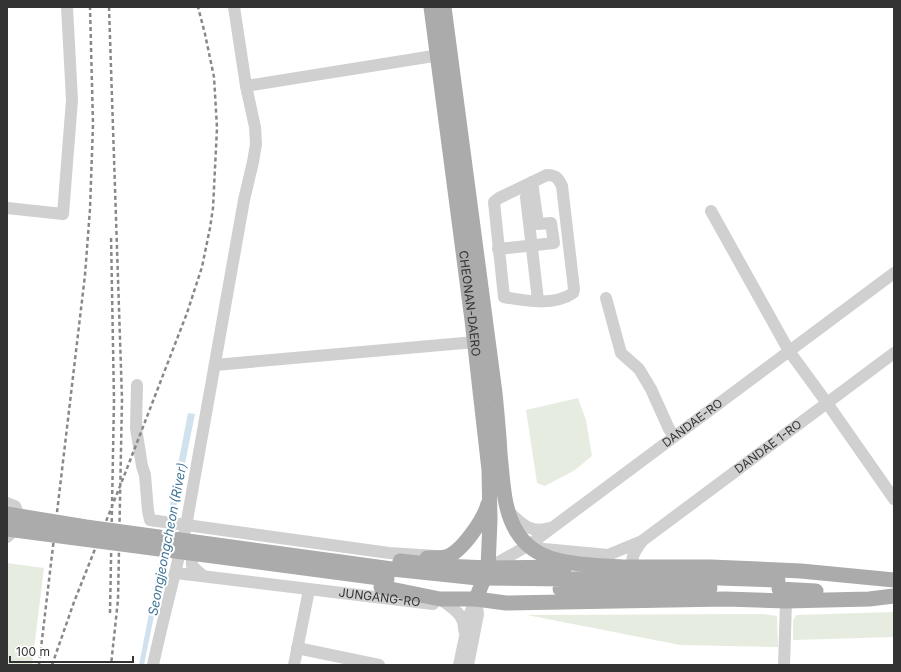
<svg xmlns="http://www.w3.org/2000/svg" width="901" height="672" font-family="Inter,sans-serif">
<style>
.green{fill:#e6ecdf}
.water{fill:#cfe2ee}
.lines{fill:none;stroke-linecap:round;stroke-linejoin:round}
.minor{stroke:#d0d0d0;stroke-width:12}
.major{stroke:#ababab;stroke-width:15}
.rail{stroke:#888;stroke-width:2.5;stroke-dasharray:4 3;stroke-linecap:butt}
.major-bridge{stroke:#ababab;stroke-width:15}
.labels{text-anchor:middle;stroke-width:4;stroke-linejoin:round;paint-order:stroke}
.street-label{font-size:12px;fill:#333;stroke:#fff}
.water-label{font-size:13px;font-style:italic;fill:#3f7597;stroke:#fff}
</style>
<rect width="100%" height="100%" fill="#fff"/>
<path class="green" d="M 578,398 L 586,420 L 592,456 L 575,470 L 545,486 L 537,483 L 526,410 Z
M 7,563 L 44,568 L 32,665 L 7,665 Z
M 894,612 L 894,637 L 793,640 L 793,621 L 796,615 Z
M 763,614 L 777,616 L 778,647 L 680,645 L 527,615 Z"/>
<path class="water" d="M 188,413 L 195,414 L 144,665 L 139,665 Z"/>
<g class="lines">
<g class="minor">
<path d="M 246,86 L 446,54"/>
<path d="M 547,175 C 556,175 558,178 562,186 L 574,289 L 573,293 C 555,306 525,301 504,297 L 494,202 L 499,198 Z"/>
<path d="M 526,197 L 538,300"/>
<path d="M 7,208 L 63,214 L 72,100 L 67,7"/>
<path d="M 711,211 L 789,351 L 827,403 L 894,499"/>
<path d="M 498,249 L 554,243 L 551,223 L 538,224 L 532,182"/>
<path d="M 606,298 L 621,353 L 639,369 L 651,389 L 669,429 L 674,436"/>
<path d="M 215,365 L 475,342"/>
<path d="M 137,385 L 136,428 L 142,466 L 145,475 L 148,511 L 150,520 L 389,553 L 436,556"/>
<path d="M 7,503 L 15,506 C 20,516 17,530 7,537"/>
<path d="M 509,512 C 522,524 530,534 550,528"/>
<path d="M 192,544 L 191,548 L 192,566 L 203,576"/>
<path id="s1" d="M 533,546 L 544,549 L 608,555 L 642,541 L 894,353"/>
<path d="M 639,567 L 633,564 C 630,555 638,548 642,541"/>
<path id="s2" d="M 488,568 L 529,545 L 894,273"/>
<path id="s3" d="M 176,573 L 433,604"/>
<path d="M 440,599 C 451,607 465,614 464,630"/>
<path d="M 297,648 L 379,665"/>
<path d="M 153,665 C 163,618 176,572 186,526 L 244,200 L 253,162 L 256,144 L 255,127 L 246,86 L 234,7"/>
<path d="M 294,665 L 309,590"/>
<path d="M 459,665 L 470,613 L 476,599"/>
<path d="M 468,665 L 478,614 L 476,599"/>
<path d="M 784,665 L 786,601"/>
</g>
<g class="major">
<path id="s4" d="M 431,7 L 472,320 L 489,470 L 490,520 L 488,568 L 476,599"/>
<path d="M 444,7 C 460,136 479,264 495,393 C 497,413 499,433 500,454 C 503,480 503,510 517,532 C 538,567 584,564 620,567"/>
<path d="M 427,558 C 433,558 440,558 446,557 C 462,552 484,519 488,504"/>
<path d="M 400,561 L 444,566 L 488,568 L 565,567"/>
<path d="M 611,567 L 711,567 L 801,571 L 894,580"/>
<path d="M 381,587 L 440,599 L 476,599 L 506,603 L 725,599 L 786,601 L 869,599 L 894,596"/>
<path d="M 779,589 L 816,591"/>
</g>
<path class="rail" d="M 109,7 L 122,399 L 118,600 L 111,665
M 110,613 L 114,400 L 111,235
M 39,665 L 85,275 L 90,209 L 93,124 L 90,7
M 52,665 L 74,602 L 126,471 L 187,313 L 202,267 L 210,228 L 213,208 L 217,128 L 214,77 L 205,34 L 198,7"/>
<path class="major-bridge" d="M 7,514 L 86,527 L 392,569 L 478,578 L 567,579 L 688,577 L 778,580
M 7,529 L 387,579
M 560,589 L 710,588"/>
</g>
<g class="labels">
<g class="street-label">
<text dy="4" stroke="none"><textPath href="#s4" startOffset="299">CHEONAN-DAERO</textPath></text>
<text dy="4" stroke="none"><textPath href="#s2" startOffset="251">DANDAE-RO</textPath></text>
<text dy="4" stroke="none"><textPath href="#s1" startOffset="270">DANDAE 1-RO</textPath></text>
<text dy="4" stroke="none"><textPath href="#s3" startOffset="205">JUNGANG-RO</textPath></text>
</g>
<g class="water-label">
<text transform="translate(167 539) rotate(-79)" y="5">Seongjeongcheon (River)</text>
</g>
</g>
<rect width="901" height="672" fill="none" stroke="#333333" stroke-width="16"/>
<path d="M10 656v6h123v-6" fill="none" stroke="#333333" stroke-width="2"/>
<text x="16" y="656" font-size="12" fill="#333333" stroke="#ffffff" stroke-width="3" paint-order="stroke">100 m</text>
</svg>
